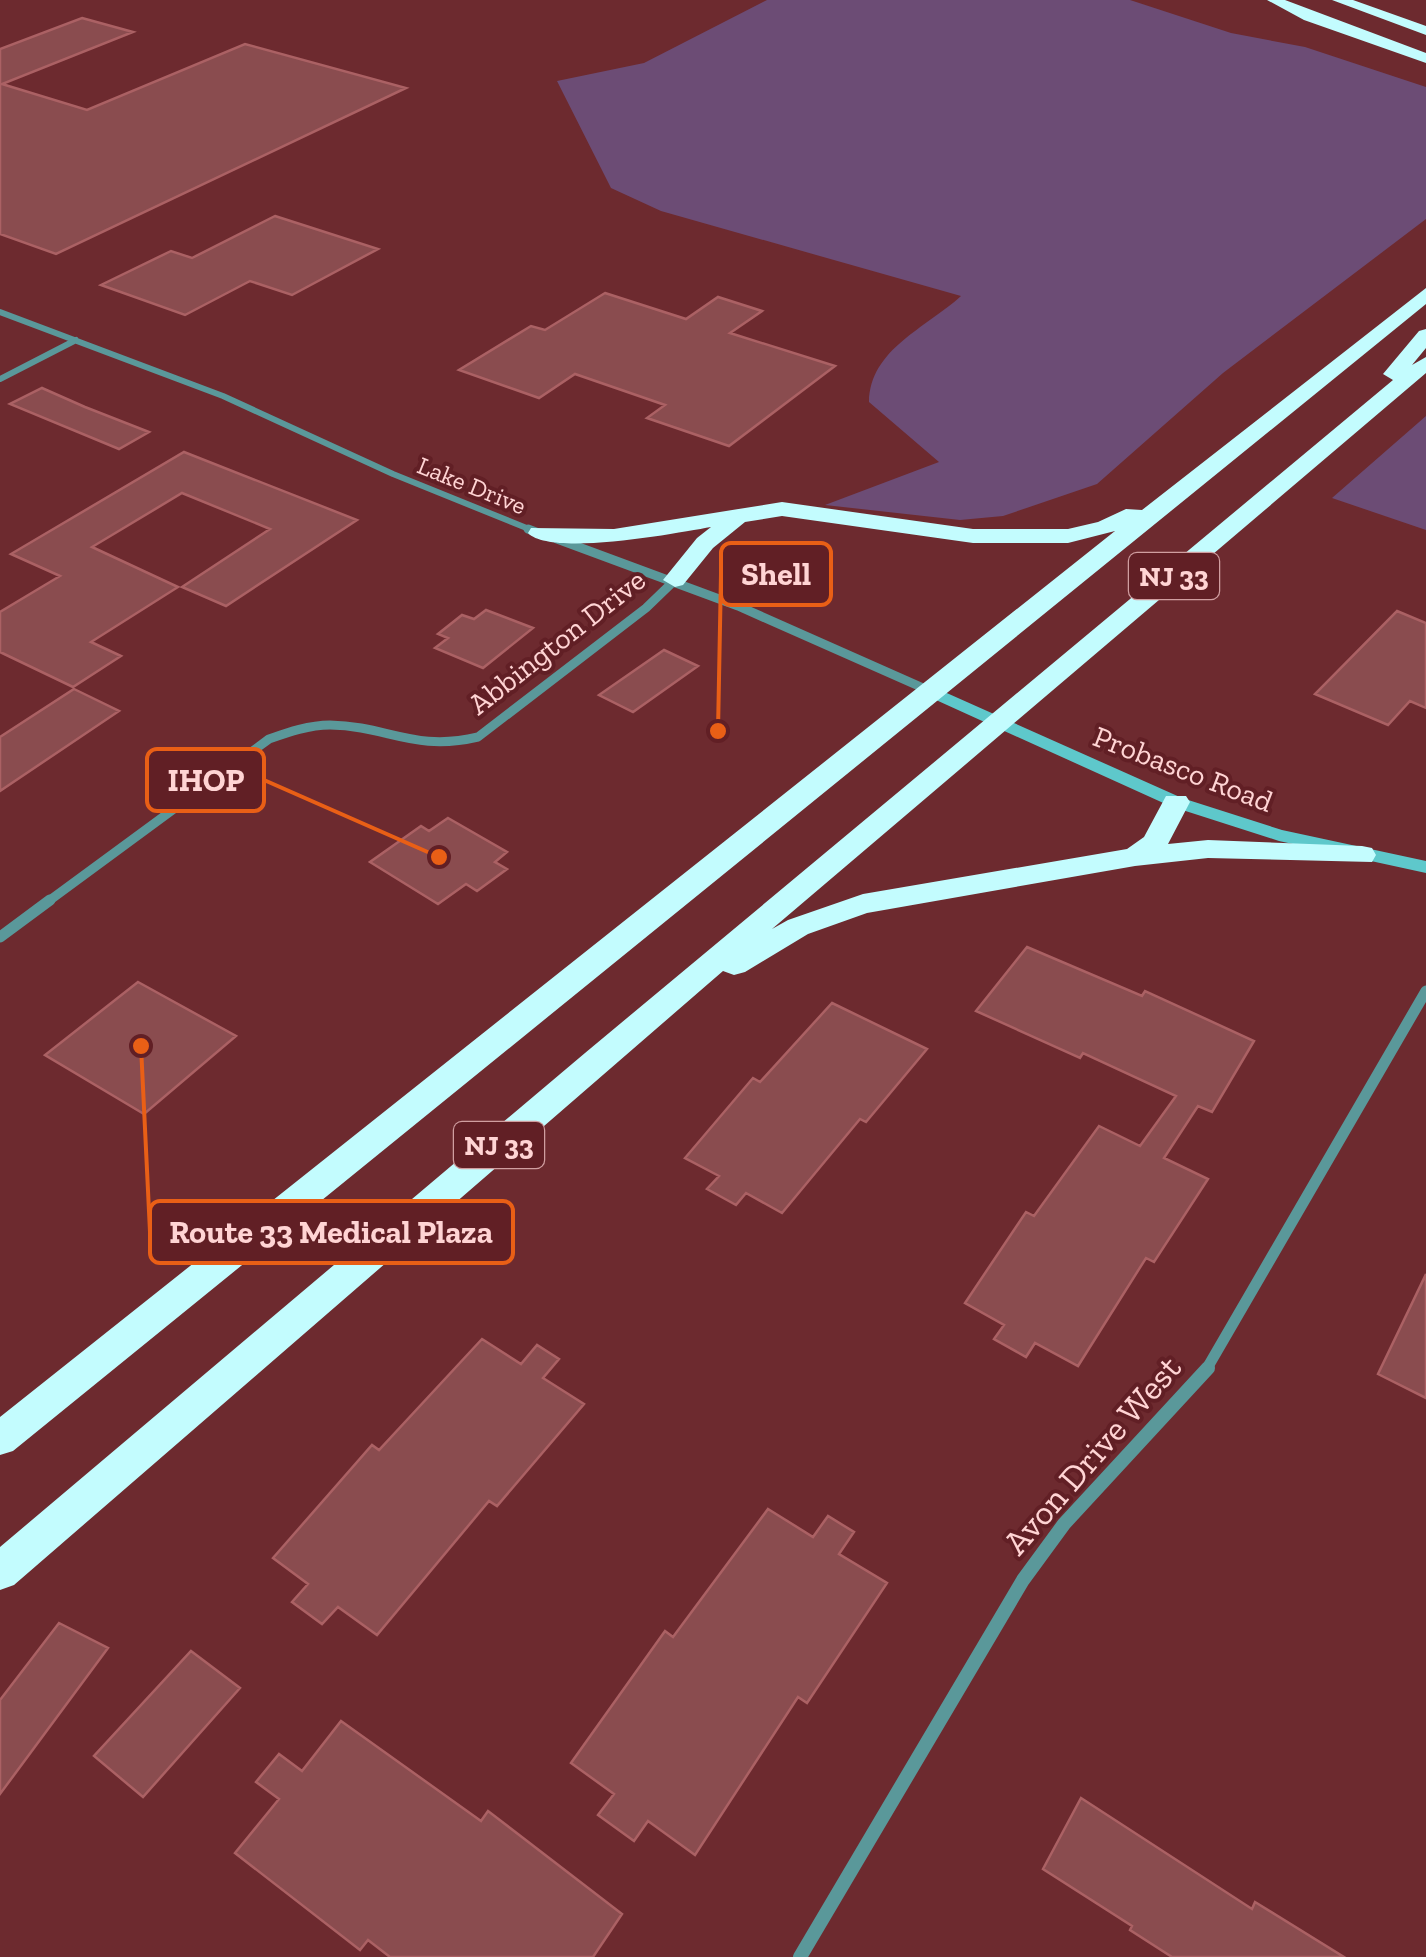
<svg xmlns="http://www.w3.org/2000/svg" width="1426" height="1957" font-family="'Zilla Slab',serif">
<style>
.green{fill:#6c4c75}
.building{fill:#8a4c4f;stroke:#ab6164;stroke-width:2.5}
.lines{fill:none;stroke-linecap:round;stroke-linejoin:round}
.street-far3{stroke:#5a989a;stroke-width:6}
.street-far2{stroke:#5a989a;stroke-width:9}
.street-far1{stroke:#5a989a;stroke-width:11}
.street{stroke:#5a989a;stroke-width:14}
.secondary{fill:#5ec8cb;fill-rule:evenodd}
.highway{fill:#c3fcfe;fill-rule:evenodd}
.labels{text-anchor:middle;stroke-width:8;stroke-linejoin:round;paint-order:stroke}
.far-street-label{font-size:25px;fill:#ffd4d4;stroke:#611f25}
.shield{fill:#611f25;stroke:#d09ea0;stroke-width:2.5}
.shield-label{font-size:28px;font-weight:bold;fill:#ffd4d4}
.street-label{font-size:30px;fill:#ffd4d4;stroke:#611f25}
.near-street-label{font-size:35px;fill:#ffd4d4;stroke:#611f25}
.leader{fill:none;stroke:#e95f16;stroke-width:4}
.callout-dot{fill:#e95f16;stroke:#611f25;stroke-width:4}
.callout{fill:#611f25;stroke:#e95f16;stroke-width:4}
.callout-label{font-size:32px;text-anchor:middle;font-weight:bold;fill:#ffd4d4}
</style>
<rect width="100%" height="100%" fill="#6d2a2f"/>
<path class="green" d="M 767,0 L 1130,0 L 1231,33 L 1305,47 L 1426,87 L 1426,219 L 1223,373 L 1097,484 L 1003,516 L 960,520 L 825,505 L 939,462 L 869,402 C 870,349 926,328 961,296 L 661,211 L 611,188 L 557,81 L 644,63 Z
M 1426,416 L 1426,530 L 1332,498 Z"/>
<path class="building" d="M 82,18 L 133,32 L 2,84 L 87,110 L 245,44 L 406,88 L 56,254 L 0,234 L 0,49 Z
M 275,216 L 378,249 L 292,295 L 250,281 L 185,315 L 101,285 L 171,251 L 192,258 Z
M 605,293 L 686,319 L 718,297 L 762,311 L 730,333 L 835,366 L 729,446 L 647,418 L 665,405 L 575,374 L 539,398 L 459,370 L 531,326 L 545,330 Z
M 42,388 L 85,407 L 149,432 L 119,449 L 10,404 Z
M 184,452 L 357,520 L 226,606 L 182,587 L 270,529 L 182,493 L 92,547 L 178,587 L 91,642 L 121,656 L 73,687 L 0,652 L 0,612 L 60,576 L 11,554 Z
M 486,610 L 533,628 L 483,668 L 435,648 L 448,638 L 438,634 L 462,615 L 474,619 Z
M 1397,611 L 1426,623 L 1426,708 L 1410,701 L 1388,725 L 1315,694 Z
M 664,650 L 698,666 L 633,712 L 599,695 Z
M 74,689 L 119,711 L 0,791 L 0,737 Z
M 448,818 L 507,852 L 495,862 L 507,869 L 477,891 L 466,884 L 438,904 L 370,862 L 421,826 L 429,831 Z
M 1027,947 L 1142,996 L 1145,991 L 1254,1041 L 1212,1112 L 1198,1106 L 1164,1158 L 1208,1179 L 1154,1262 L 1146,1258 L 1078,1366 L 1035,1343 L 1026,1357 L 994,1339 L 1004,1325 L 965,1303 L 1026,1212 L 1034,1216 L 1099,1126 L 1140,1146 L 1176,1096 L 1083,1053 L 1080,1058 L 976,1011 Z
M 138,982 L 236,1036 L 144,1114 L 45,1055 Z
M 832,1003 L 927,1049 L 866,1122 L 860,1119 L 782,1213 L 746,1193 L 736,1205 L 707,1189 L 719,1176 L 685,1158 L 753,1078 L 760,1082 Z
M 1426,1274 L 1426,1398 L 1378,1374 Z
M 482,1339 L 521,1364 L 537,1345 L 559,1359 L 543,1378 L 584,1404 L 497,1506 L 489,1501 L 377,1635 L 338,1607 L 322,1624 L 292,1602 L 308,1584 L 273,1558 L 372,1445 L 379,1450 Z
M 768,1509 L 813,1537 L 828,1516 L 854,1532 L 839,1554 L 887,1583 L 807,1703 L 798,1697 L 695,1855 L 648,1821 L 634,1841 L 598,1815 L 614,1794 L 571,1763 L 665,1631 L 673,1637 Z
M 59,1623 L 108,1648 L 0,1794 L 0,1700 Z
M 191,1651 L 240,1688 L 143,1797 L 94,1756 Z
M 341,1721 L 481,1821 L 488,1811 L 622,1914 L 593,1957 L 390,1957 L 368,1940 L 360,1950 L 235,1853 L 279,1799 L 256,1782 L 279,1754 L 302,1771 Z
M 1081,1798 L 1252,1909 L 1255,1902 L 1344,1957 L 1172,1957 L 1130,1930 L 1132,1926 L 1043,1869 Z"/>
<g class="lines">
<path class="street-far3" d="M 0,312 L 223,396 L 393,474 L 534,531
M 0,379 L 76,340"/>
<path class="street-far2" d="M 528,529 L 541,534
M 557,539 L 738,606 L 930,691
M 46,903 L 269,739 C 289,732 309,725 330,725 C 388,726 414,752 478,737 L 646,608 L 675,580"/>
<path class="street-far1" d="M 0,937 L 50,900
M 1206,1370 L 1426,991"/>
<path class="street" d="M 800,1957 L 1023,1580 L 1064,1524 L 1208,1368"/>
<path class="secondary" d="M 931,686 L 1182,798 L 1282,830 L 1426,861 L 1426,873 L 1279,841 L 1170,806 L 925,695 L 923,691 Z"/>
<path class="highway" d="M 1267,0 L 1285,0 L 1426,53 L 1426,63 L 1304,20 Z
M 1332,0 L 1353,0 L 1426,26 L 1426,35 Z
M 1426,288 L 1426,304 L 13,1451 L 0,1455 L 0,1417 L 1115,531 L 1068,543 L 973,543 L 782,516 L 745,522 L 713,548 L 683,585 L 675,587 L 663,580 L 697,538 L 711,527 C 677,533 551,557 528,533 L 531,528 L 614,529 L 782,502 L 973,529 L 1068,529 L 1098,522 L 1126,509 L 1142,510 Z
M 1426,329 L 1426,348 L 1412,365 L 1426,357 L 1426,373 L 772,929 L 788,920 L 863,894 L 1127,849 L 1144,837 L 1166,796 L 1186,796 L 1190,802 L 1168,844 L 1208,840 L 1362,846 L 1372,848 L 1376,855 L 1372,862 L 1208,858 L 1135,866 L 867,913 L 808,934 L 745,972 L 734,975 L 723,971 L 14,1585 L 0,1590 L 0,1547 L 585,1053 L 1393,380 L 1383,374 L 1419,331 Z"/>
</g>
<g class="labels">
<g class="far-street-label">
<text transform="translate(472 485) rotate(22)" y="9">Lake Drive</text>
</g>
<g class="shield">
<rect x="1129" y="553" width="90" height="46" rx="8"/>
<rect x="454" y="1122" width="90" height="46" rx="8"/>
</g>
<g class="shield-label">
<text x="1174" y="586">NJ 33</text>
<text x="499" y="1155">NJ 33</text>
</g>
<g class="street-label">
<text transform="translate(557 642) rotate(-38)" y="10">Abbington Drive</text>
<text transform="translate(1183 769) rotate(21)" y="10">Probasco Road</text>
</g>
<g class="near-street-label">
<text transform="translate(1092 1455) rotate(-49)" y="12">Avon Drive West</text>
</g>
</g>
<path class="leader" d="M718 731L721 574M439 857L264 780M141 1046L150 1232"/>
<g class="callout-dot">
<circle cx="718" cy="731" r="10"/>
<circle cx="439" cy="857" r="10"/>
<circle cx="141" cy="1046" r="10"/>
</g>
<g class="callout">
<rect x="721" y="543" width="110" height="62" rx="10"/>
<rect x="147" y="749" width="117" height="62" rx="10"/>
<rect x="150" y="1201" width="363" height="62" rx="10"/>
</g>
<g class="callout-label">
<text x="776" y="585">Shell</text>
<text x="206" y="791">IHOP</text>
<text x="331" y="1243">Route 33 Medical Plaza</text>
</g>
</svg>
